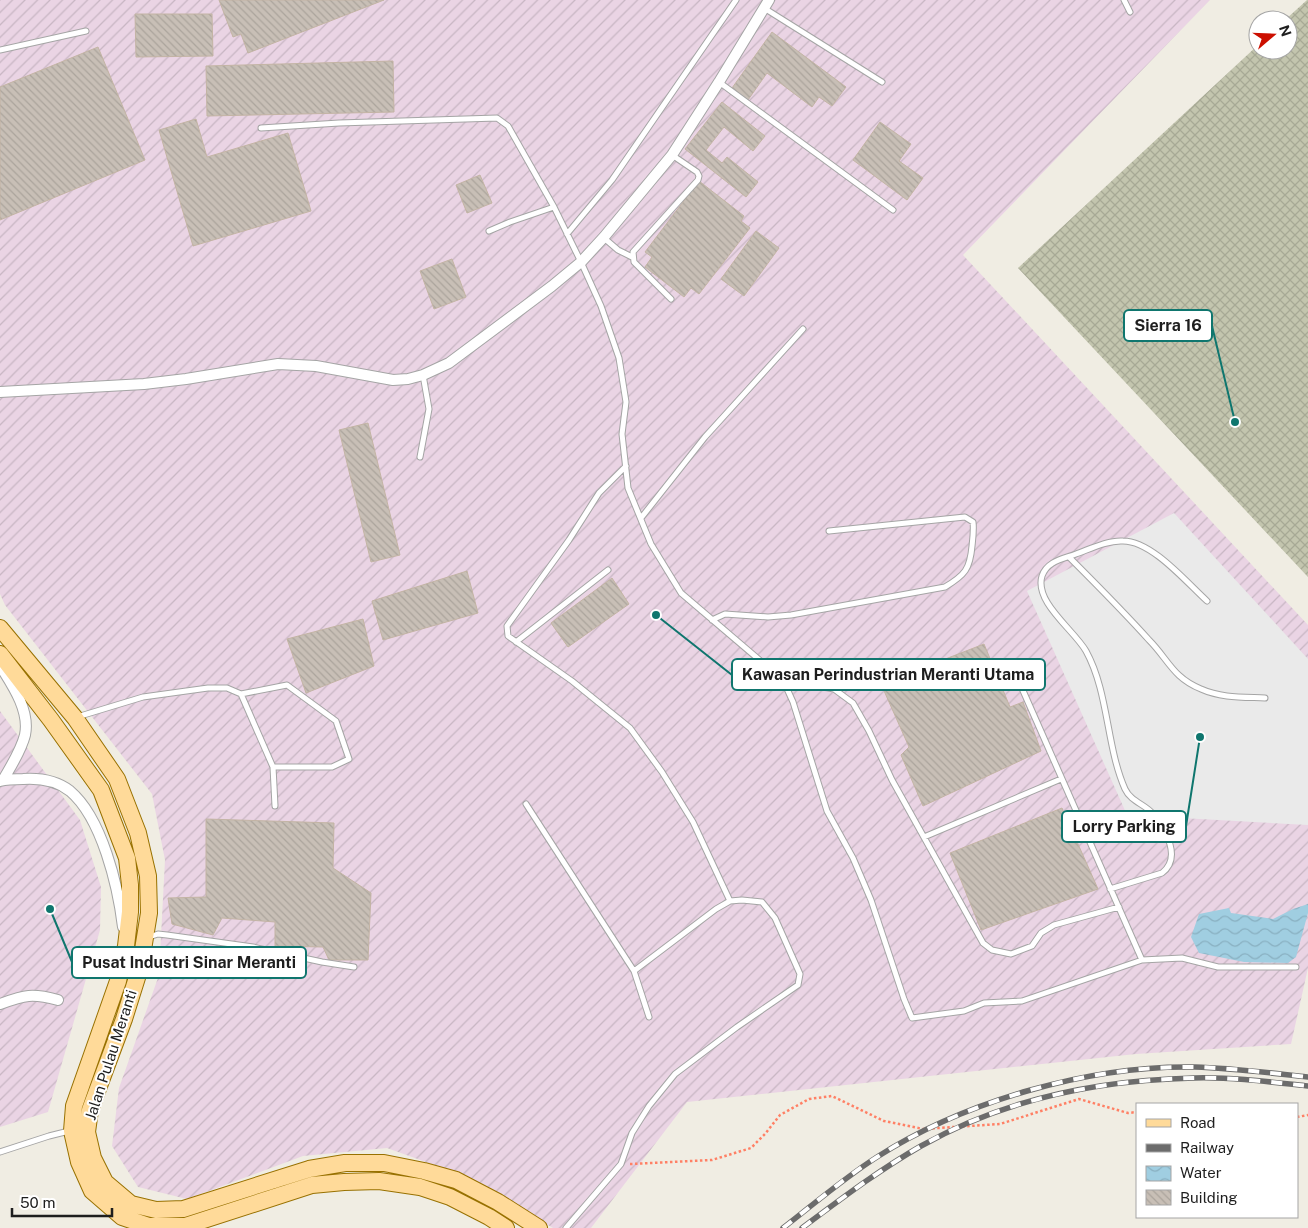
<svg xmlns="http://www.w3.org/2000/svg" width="1308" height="1228" font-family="'Public Sans',sans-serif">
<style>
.industrial{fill:url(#industrial-furrows)}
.construction{fill:url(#construction-cross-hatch)}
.parking{fill:#eaeaea}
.water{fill:url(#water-waves)}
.building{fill:url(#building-back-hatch);stroke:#c3b4a4}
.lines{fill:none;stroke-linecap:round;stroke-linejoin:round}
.lane-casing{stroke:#a5a5a5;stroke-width:7}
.street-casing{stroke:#a5a5a5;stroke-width:12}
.primary-casing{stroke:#987100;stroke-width:18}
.path{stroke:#ff8065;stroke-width:2.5;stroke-dasharray:2.5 2.5;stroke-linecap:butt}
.lane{stroke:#fff;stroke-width:5}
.street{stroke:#fff;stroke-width:10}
.primary{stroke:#ffda99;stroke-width:16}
.rail-casing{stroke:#6c6c6c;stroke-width:5.5}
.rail{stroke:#fff;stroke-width:4;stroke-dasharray:11;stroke-linecap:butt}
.labels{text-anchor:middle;stroke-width:4;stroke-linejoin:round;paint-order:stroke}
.street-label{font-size:15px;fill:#1e1e1e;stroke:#fff}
.leader{fill:none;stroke:#0f766e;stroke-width:2}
.callout-dot{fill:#0f766e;stroke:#fff;stroke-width:2}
.callout{fill:#fff;stroke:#0f766e;stroke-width:2}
.callout-label{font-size:16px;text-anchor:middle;font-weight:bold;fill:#1e1e1e}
</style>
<defs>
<pattern id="industrial-furrows" width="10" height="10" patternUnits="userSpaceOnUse" patternTransform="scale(1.25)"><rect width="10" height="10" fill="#ead4e4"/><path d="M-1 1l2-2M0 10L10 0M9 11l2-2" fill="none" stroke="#c8b6c3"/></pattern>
<pattern id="construction-cross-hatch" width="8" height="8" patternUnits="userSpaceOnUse" patternTransform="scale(1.25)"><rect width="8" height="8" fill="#c3c5ae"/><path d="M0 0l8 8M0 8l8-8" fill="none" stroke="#a7a995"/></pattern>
<pattern id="water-waves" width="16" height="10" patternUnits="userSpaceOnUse" patternTransform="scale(1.25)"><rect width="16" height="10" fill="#a0cee1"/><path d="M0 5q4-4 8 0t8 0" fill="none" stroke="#89b0c1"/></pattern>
<pattern id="building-back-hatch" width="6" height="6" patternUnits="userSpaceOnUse" patternTransform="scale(1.25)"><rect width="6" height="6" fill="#c8bfb6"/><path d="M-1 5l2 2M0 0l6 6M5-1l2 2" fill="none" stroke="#aba49c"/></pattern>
</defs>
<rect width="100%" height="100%" fill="#f0ede3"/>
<path class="industrial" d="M 0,0 L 1210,0 L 963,255 L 1308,625 L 1308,968 L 1291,1044 L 1136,1054 L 687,1102 L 591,1228 L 553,1228 L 473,1179 L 387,1148 L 303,1156 L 187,1199 L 138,1187 L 112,1146 L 119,1088 L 159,975 L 165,860 L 152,794 L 5,605 L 0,594 Z
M 0,711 L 80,820 L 101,887 L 100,930 L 48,1112 L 0,1127 Z"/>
<path class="construction" d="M 1307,0 L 1308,0 L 1308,577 L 1018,268 L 1258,45 L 1258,50 L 1288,50 L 1288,20 L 1285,20 Z"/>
<path class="parking" d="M 1174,513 L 1308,659 L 1308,825 L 1127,815 L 1027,591 Z"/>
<path class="water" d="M 1308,904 L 1308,913 L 1296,957 L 1288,963 L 1244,962 L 1199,953 L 1191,937 L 1199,914 L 1229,908 L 1231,913 L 1273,919 L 1293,909 Z"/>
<path class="building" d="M 219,0 L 384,0 L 248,53 L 241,34 L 233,37 Z
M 135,14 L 212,14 L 213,56 L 136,57 Z
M 772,32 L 846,87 L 832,106 L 819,97 L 812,107 L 767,73 L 748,100 L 732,88 Z
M 98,47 L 145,160 L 0,220 L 0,87 Z
M 393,61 L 394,112 L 207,116 L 206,66 Z
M 722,102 L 765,136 L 753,151 L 724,127 L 706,150 L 722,163 L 727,157 L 758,182 L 746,197 L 685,149 Z
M 196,119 L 207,157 L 288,133 L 311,211 L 193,246 L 159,130 Z
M 880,122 L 911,144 L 899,161 L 923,178 L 907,200 L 853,160 Z
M 480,175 L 492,203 L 467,213 L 456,185 Z
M 699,181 L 744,216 L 741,221 L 750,228 L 699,294 L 691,288 L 684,297 L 645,267 L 652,257 L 645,252 Z
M 756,231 L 779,248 L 744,296 L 721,279 Z
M 452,259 L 466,297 L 434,309 L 420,271 Z
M 368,423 L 400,555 L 371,562 L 339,430 Z
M 467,571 L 478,613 L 383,640 L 372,601 Z
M 612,578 L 629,604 L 568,647 L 551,623 Z
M 363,619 L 374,666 L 306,693 L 287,639 Z
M 984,644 L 1010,707 L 1023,702 L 1041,751 L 923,806 L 901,755 L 909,747 L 881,684 Z
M 1062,808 L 1098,889 L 981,930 L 950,853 Z
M 206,819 L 334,823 L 333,868 L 371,893 L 368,960 L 329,960 L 323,947 L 275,946 L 275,922 L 222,918 L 213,935 L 172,924 L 168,898 L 206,897 Z"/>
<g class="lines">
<g class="lane-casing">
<path id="lane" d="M 1124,0 L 1130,12
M 764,8 L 882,82
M 0,50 L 86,31
M 719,82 L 893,210
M 261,128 L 339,123 L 497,118 L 508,126 L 554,207 L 581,262 L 601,306 L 619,358 L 626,402 L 622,434 L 628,488 L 651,544 L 681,593 L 783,680 L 793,702 L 827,811 L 853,858 L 871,900 L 904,999 L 912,1018 L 964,1011 L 984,1003 L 1022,1001 L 1142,960
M 489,231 L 510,222 L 554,207
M 567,234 L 612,180 L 736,0
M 604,238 L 618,250 L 632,257
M 671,299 L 634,262 L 633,252 L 698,180 L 699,176 L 697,172 L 672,155
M 420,457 L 429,409 L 423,375
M 641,518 L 705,437 L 803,329
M 1069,557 C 1096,584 1123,611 1149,640 C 1168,659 1173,678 1201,689 C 1221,698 1243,697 1265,698
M 712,620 L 725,614 L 768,617 L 791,615 L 945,587 C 965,575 970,569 972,546 C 973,537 974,530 973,522 L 965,517 L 829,531
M 516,642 L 608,570
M 1017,677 L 1142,960 L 1182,958 L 1218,967 L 1296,967
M 783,680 L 834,689 L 853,703 L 869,731 L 892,780 L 983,943 L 992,950 L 1011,954 L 1032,946 L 1041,933 L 1054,925 L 1119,907
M 241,694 L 287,685 L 336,721 L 349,759 L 332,767 L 273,767
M 77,717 L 143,697 L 208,688 L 227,688 L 241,694 L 273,767 L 275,806
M 526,804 L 634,971 L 649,1017
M 924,837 L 1061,779
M 1110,889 L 1162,873 C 1182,858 1166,830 1153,814 C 1145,804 1131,802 1125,789 C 1106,746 1109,693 1086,651 C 1074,630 1034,602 1042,576 C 1047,561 1063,559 1076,554 C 1090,549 1108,540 1123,541 C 1152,541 1186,582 1207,601
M 149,937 L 158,934 L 167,935 L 253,947 L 322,962 L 354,967
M 634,971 L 716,909 L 730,901
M 0,1152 L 49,1136 L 69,1131
M 566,1228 L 621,1164 L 632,1133 L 649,1106 L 675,1074 L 737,1027 L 798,985 L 800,974 L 775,918 L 762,902 L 742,900 L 730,901 L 693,822 L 662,772 L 630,728 L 572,681 L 508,636 L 507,626 L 569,540 L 599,493 L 626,466"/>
</g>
<g class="street-casing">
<path id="street" d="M 0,392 L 144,384 L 186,379 L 278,364 L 316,366 L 393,380 L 408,379 L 423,375 L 449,363 L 552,286 L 581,262 L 604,237 L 672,155 L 719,82 L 769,0
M 1,667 C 13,686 30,711 25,735 C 21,751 11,766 3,780
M 0,781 C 7,779 15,779 23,779 C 39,778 56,780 70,791 C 102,818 118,886 123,927
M 0,1004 C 25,995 32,993 58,1000"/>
</g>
<g class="primary-casing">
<path id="primary" d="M 0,628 L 75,718 L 117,779 L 138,833 L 148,876 L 149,913 L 140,968 L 124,1019 L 90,1110 L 87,1132 L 93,1158 L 105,1182 L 131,1204 L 156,1210 L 183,1209 L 309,1169 L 345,1163 L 384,1163 L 424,1171 L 456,1180 L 498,1202 L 539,1228
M 0,654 L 51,720 L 101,790 L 127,858 L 130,885 L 130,912 L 126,946 L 118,981 L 74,1106 L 72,1131 L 79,1162 L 92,1191 L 122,1217 L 149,1226 L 185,1226 L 312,1185 L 344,1182 L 379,1181 L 420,1187 L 450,1197 L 489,1217 L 506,1228"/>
</g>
<path class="path" d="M 1297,1117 L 1308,1115
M 630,1164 L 712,1160 L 751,1148 L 765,1134 L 780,1115 L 809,1099 L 832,1096 L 884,1121 L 923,1129 L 1000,1124 L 1079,1099 L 1128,1113 L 1137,1112"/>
<use href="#lane" class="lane"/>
<use href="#street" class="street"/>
<use href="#primary" class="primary"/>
<g class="rail-casing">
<path id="rail" d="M 783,1228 C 814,1204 844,1178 877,1157 C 965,1101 1090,1065 1195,1067 C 1232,1068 1270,1073 1308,1077
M 802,1228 C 841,1199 879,1170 921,1146 C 1004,1099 1100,1080 1194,1078 C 1232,1077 1271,1082 1308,1086"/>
</g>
<use href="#rail" class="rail"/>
</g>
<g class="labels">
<g class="street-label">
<text transform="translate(111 1055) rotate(-72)" y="5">Jalan Pulau Meranti</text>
</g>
</g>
<path class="leader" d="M1235 422L1212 326M656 615L732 675M1200 737L1186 826M50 909L72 962"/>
<g class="callout-dot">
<circle cx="1235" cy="422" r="5"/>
<circle cx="656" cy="615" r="5"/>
<circle cx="1200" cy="737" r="5"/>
<circle cx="50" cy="909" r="5"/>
</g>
<g class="callout">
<rect x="1124" y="310" width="88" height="31" rx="5"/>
<rect x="732" y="659" width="313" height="31" rx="5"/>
<rect x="1062" y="811" width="124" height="31" rx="5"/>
<rect x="72" y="947" width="234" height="31" rx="5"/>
</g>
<g class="callout-label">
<text x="1168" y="331">Sierra 16</text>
<text x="888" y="680">Kawasan Perindustrian Meranti Utama</text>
<text x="1124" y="832">Lorry Parking</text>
<text x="189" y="968">Pusat Industri Sinar Meranti</text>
</g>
<rect x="1136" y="1103" width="162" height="115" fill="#ffffff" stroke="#a5a5a5"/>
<rect x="1146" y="1119" width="25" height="8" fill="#ffda99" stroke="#a5a5a5"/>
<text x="1180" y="1128" font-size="15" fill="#1e1e1e">Road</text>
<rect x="1146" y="1144" width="25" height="8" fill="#6c6c6c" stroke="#a5a5a5"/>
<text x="1180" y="1153" font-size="15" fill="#1e1e1e">Railway</text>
<rect x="1146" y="1166" width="25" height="15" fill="url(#water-waves)" stroke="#a5a5a5"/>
<text x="1180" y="1178" font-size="15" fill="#1e1e1e">Water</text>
<rect x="1146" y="1190" width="25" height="15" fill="url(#building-back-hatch)" stroke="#a5a5a5"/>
<text x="1180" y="1203" font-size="15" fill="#1e1e1e">Building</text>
<g transform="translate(1273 35) rotate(71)"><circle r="24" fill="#ffffff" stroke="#a5a5a5"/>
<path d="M0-4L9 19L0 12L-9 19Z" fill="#cc0f00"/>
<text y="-8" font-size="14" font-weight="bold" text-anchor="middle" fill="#1e1e1e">N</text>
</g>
<path d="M12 1208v8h100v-8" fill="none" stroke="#1e1e1e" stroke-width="2.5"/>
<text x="20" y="1208" font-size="15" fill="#1e1e1e" stroke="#ffffff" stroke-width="4" paint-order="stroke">50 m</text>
</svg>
